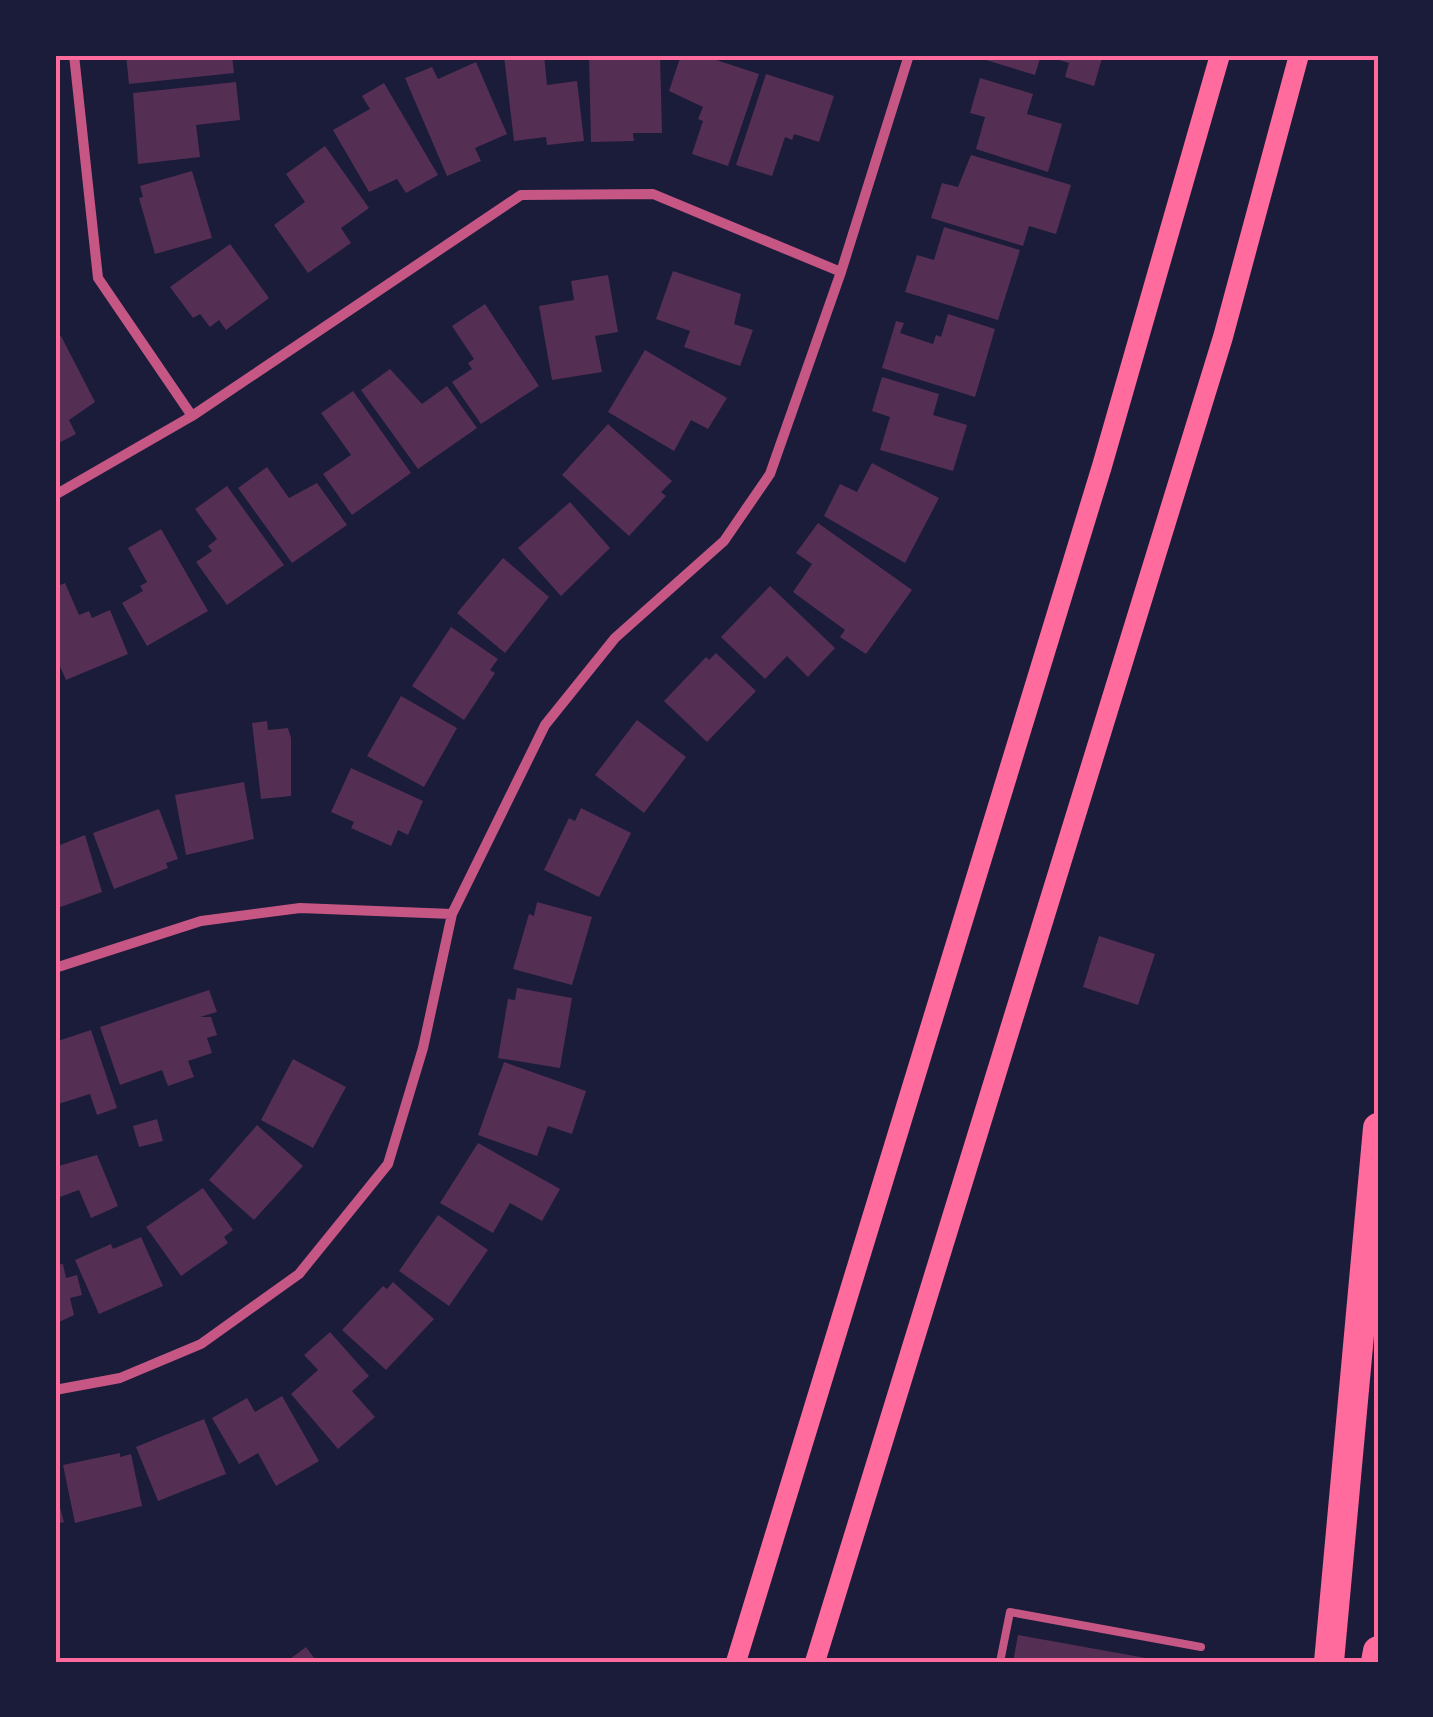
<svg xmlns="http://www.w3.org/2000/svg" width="1433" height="1717" font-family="'Noto Sans',sans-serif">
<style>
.building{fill:#542f53}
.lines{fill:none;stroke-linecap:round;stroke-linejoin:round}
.service{stroke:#c65784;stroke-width:8}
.minor{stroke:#c65784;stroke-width:10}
.secondary{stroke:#ff6b9d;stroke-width:20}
.motorway{stroke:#ff6b9d;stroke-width:30}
.neatline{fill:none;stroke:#ff6b9d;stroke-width:4}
</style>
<rect width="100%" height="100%" fill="#1b1b3a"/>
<path class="building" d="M 126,55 L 232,55 L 234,73 L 129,84 Z
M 544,55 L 547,85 L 577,81 L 584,141 L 547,145 L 546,137 L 514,141 L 504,56 Z
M 589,55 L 660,55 L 662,133 L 633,133 L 634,141 L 591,142 Z
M 681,55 L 701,55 L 759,74 L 728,166 L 692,154 L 703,121 L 698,119 L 703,107 L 669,91 Z
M 987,55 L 1041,55 L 1035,75 L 986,60 Z
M 1103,55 L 1094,86 L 1065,77 L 1069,63 L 1046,56 Z
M 476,62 L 507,134 L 475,148 L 481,161 L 447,176 L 405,78 L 432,67 L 438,79 Z
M 766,74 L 834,96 L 819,142 L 794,134 L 792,140 L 785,137 L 772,176 L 736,165 Z
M 980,78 L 1033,94 L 1027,114 L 1062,124 L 1048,172 L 976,149 L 985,117 L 970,113 Z
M 236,82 L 240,120 L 196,125 L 200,157 L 138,164 L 133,93 Z
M 384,83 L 438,175 L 406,193 L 397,179 L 369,192 L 333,130 L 370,109 L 362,96 Z
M 325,146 L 369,208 L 341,228 L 351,243 L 308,273 L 274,225 L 305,202 L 286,174 Z
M 971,155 L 1071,185 L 1056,234 L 1029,226 L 1023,246 L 931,218 L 942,183 L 958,187 Z
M 192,171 L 212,238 L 155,254 L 139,198 L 143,197 L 140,186 Z
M 944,227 L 1020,250 L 998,320 L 905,292 L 917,255 L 934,260 Z
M 230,244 L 269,298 L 226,330 L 219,320 L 210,327 L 200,314 L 193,318 L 170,287 Z
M 673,271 L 741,294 L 734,324 L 753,330 L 740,366 L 684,347 L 690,331 L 656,319 Z
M 608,275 L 618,332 L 595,336 L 602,372 L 552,380 L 539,306 L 574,300 L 571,281 Z
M 485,304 L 539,386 L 481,424 L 452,382 L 472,369 L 468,363 L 474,359 L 452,326 Z
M 948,314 L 995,329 L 975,397 L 882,368 L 896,321 L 904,323 L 900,333 L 933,344 L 936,335 L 941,337 Z
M 61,336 L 95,402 L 69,420 L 76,434 L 55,445 L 55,339 Z
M 645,350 L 727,398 L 708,429 L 691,420 L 674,451 L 608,412 Z
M 390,369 L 422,404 L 447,386 L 477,428 L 418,469 L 361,390 Z
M 882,377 L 939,394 L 933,415 L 967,425 L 953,471 L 880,450 L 890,417 L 872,411 Z
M 353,391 L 411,473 L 352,515 L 323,474 L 351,455 L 321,413 Z
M 608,424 L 672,481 L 661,492 L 666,496 L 629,536 L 562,475 Z
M 872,463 L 939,498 L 905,563 L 824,516 L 840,484 L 857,492 Z
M 267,467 L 289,498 L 317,483 L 347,525 L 292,563 L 238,488 Z
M 227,486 L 284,565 L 227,605 L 196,562 L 212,551 L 208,546 L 217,539 L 195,509 Z
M 570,502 L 610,548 L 561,596 L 518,548 Z
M 818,523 L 912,590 L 866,654 L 840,637 L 845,630 L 793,592 L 812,564 L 796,553 Z
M 161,529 L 208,611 L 147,646 L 122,603 L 143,591 L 140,586 L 147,582 L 128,548 Z
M 503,558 L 549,597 L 505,653 L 457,613 Z
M 65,583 L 79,615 L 89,611 L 92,618 L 110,610 L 128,654 L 66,680 L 55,655 L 55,587 Z
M 770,586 L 835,648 L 808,677 L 787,656 L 765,679 L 721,637 Z
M 451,627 L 498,659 L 490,670 L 495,673 L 464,720 L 412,686 Z
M 716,653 L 756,691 L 707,742 L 664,701 L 706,657 L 709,660 Z
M 401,696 L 457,728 L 424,787 L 367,756 Z
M 637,720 L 686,757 L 644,813 L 595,775 Z
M 267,721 L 268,730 L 288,728 L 291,738 L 291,796 L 261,799 L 252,723 Z
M 351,768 L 423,801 L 408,835 L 398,830 L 391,846 L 351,828 L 354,822 L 331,812 Z
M 244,782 L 254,839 L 186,855 L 175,795 Z
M 581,808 L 631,833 L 599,897 L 544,870 L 569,818 L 575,821 Z
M 159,809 L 178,859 L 166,863 L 168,868 L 114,889 L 93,833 Z
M 85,835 L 102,892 L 55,909 L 55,847 Z
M 537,902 L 592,917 L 572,985 L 513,969 L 529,914 L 534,916 Z
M 1099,936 L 1155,954 L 1138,1005 L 1083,987 Z
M 517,988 L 572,998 L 560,1068 L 498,1058 L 508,999 L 515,1000 Z
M 209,990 L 217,1012 L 200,1017 L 211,1017 L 217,1035 L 207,1038 L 212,1053 L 188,1061 L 194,1077 L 168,1086 L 162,1070 L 120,1085 L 100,1027 Z
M 91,1030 L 117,1108 L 97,1115 L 90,1094 L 55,1105 L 55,1042 Z
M 293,1059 L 346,1087 L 313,1148 L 261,1120 Z
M 504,1062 L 586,1091 L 572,1134 L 548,1126 L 537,1156 L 478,1135 Z
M 157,1119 L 163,1141 L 139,1147 L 133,1126 Z
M 257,1125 L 303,1166 L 254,1220 L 209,1180 Z
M 478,1143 L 560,1189 L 542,1221 L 510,1203 L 493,1233 L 440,1203 Z
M 97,1155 L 118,1206 L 91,1218 L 79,1190 L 60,1197 L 55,1167 Z
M 203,1188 L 233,1230 L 224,1237 L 228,1243 L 181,1276 L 146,1227 Z
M 438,1215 L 488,1250 L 449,1306 L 399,1271 Z
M 141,1237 L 163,1286 L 99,1314 L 75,1260 L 111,1244 L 113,1249 Z
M 63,1264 L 66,1278 L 77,1275 L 82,1295 L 70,1298 L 74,1315 L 55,1324 L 55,1265 Z
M 393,1282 L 434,1319 L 386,1370 L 342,1330 L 383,1286 L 387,1289 Z
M 330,1332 L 369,1376 L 352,1391 L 375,1417 L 338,1449 L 291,1394 L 318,1370 L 304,1355 Z
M 282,1396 L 319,1461 L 276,1486 L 258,1453 L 239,1464 L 212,1418 L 247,1398 L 255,1412 Z
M 204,1419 L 226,1474 L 158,1501 L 136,1447 Z
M 120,1453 L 120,1457 L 131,1454 L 142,1506 L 75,1523 L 63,1465 Z
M 55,1489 L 64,1522 L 55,1524 Z
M 1018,1635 L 1157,1660 L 1157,1662 L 1013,1662 Z
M 306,1647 L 317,1662 L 286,1662 Z"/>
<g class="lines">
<path class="service" d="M 1000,1662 L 1010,1612 L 1201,1647"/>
<path class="minor" d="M 74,55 L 98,278 L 192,416
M 55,495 L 192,416 L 521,195 L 653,194 L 841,272
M 55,968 L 201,921 L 300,908 L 452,914
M 55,1390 L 120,1378 L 201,1344 L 299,1274 L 388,1164 L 423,1048 L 452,914 L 545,725 L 615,638 L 724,541 L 770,474 L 841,272 L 909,55"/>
<path class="secondary" d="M 736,1662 L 1102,466 L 1220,55
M 815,1662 L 1223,337 L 1299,55"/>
<path class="motorway" d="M 1329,1662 L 1378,1128
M 1376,1662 L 1378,1651"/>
</g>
<rect width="1433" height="1717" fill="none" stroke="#1b1b3a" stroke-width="115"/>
<rect x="58" y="58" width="1318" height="1602" class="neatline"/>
</svg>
